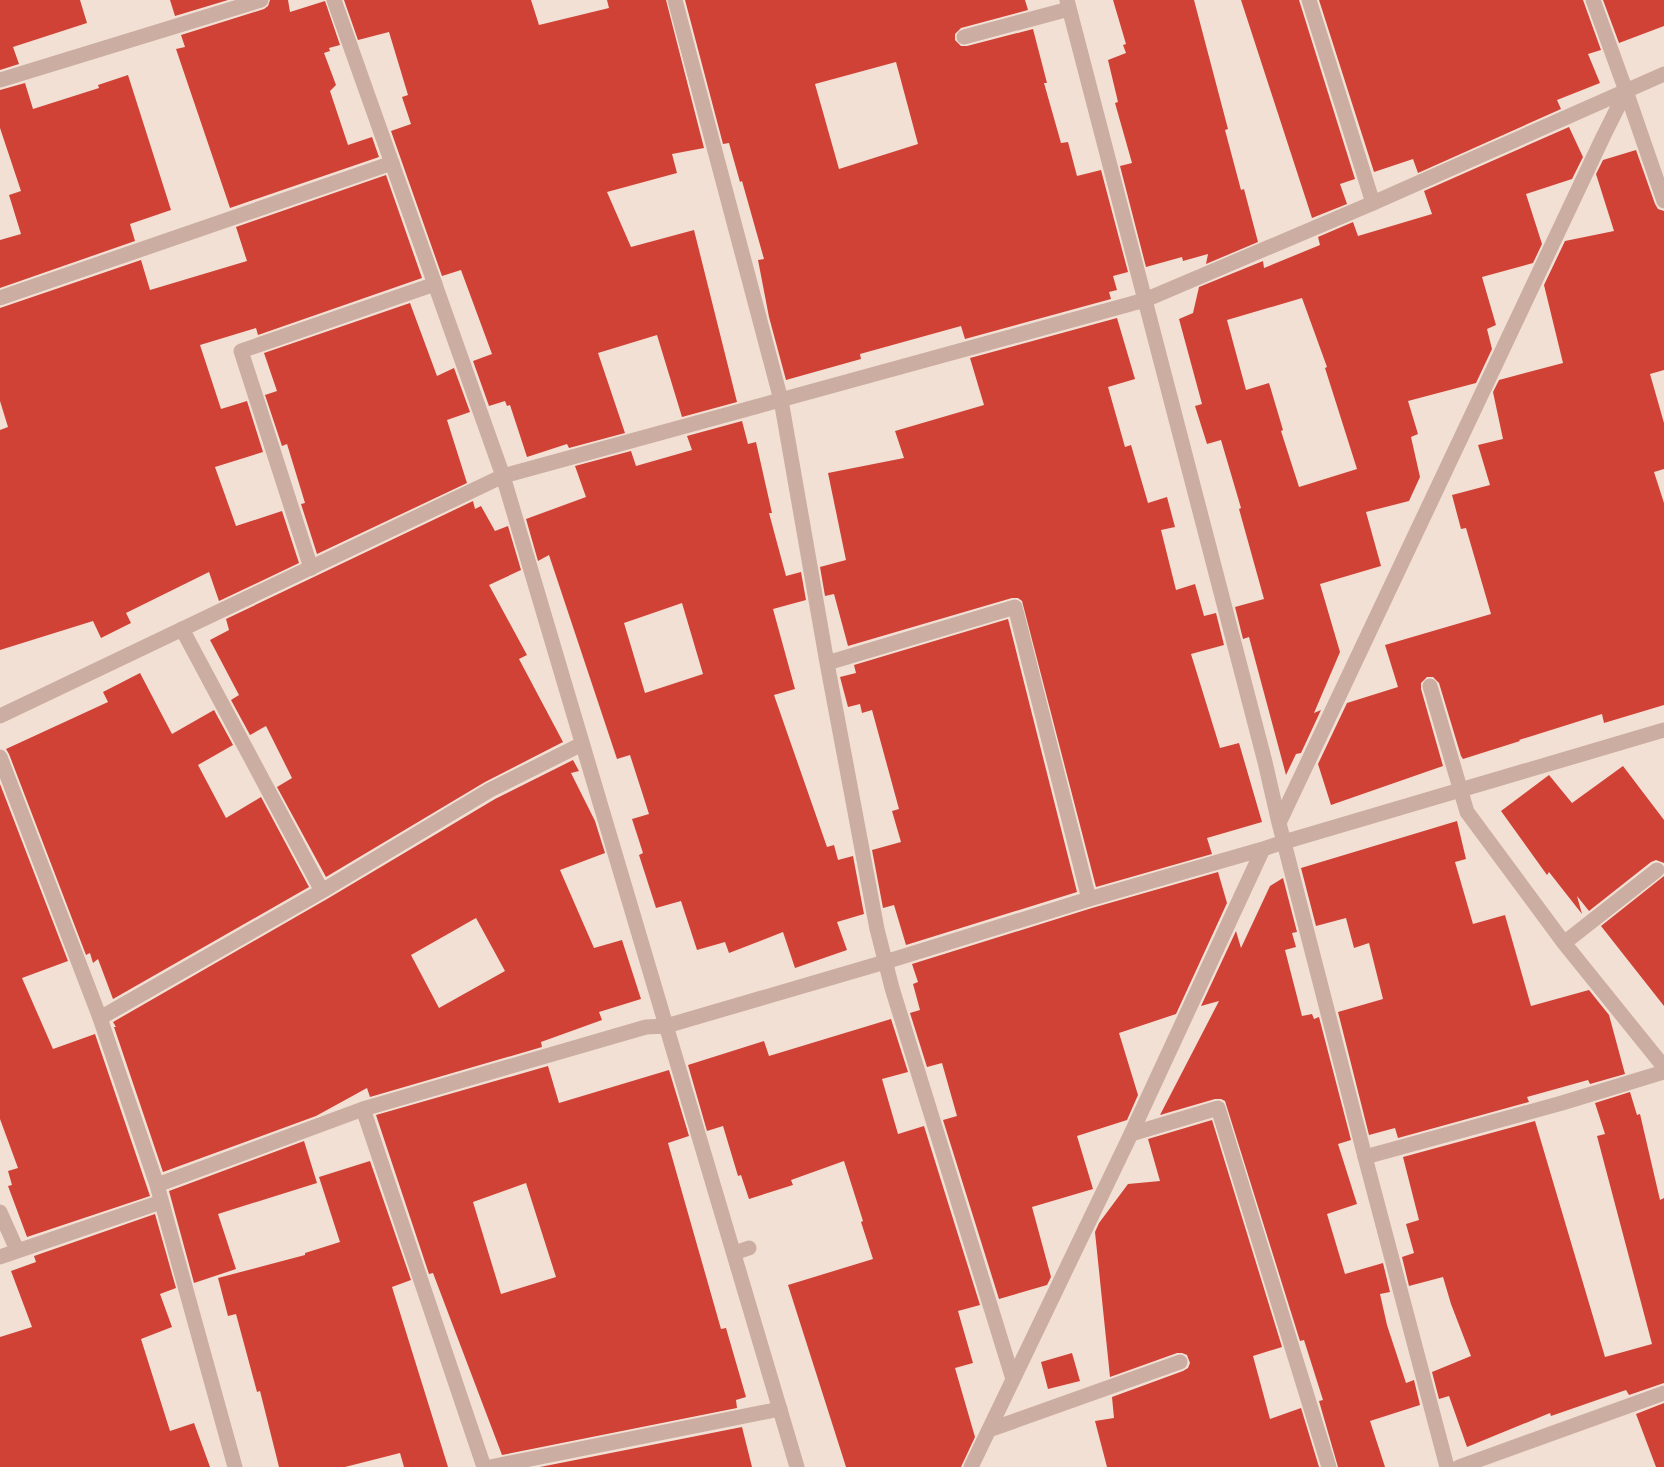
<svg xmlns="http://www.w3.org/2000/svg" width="1664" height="1467" font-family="Overpass,sans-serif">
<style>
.building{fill:#d04236;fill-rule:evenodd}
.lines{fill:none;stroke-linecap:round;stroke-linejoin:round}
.lane{stroke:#cbada1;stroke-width:15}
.street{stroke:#cbada1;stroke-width:15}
</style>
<rect width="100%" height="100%" fill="#f3e0d5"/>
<path class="building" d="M 0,0 L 80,0 L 87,23 L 13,47 L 19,64 L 0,70 Z
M 170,0 L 228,0 L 175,16 Z
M 270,0 L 288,0 L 290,12 L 325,1 L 340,45 L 329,48 L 330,51 L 324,53 L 336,85 L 330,91 L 348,145 L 372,137 L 379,157 L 230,208 L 176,49 L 185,47 L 181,35 L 264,9 L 268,6 Z
M 344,0 L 531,0 L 539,25 L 609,8 L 607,0 L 666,0 L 704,148 L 672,154 L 677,173 L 607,192 L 631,247 L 694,230 L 737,402 L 682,417 L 657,335 L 598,353 L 625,433 L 569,448 L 567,444 L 527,457 L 510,405 L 507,406 L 505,401 L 489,406 L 473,361 L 492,354 L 461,270 L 442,276 L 391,131 L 411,124 L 402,97 L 408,95 L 389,32 L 358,40 Z
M 685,0 L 1025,0 L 1028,10 L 961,28 L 955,34 L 955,40 L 961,46 L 967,46 L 1033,29 L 1047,83 L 1044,83 L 1061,143 L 1068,142 L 1077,176 L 1101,170 L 1128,272 L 1113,276 L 1117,290 L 1109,292 L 1111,299 L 965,339 L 961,326 L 860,354 L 861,359 L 786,380 L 769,317 L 758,260 L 764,259 L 742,181 L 740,182 L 729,143 L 723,144 ZM 896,62 L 918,144 L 839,169 L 815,84 Z
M 1113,0 L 1194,0 L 1228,129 L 1225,130 L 1241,190 L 1244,189 L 1258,242 L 1206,264 L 1208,254 L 1183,261 L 1182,257 L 1146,267 L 1120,166 L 1132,163 L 1115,103 L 1118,102 L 1108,60 L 1126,53 L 1123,45 L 1126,44 Z
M 1241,0 L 1299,0 L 1355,179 L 1340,184 L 1347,204 L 1312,218 Z
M 1319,0 L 1583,0 L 1601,50 L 1588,54 L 1600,83 L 1557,100 L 1561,109 L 1418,173 L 1413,159 L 1374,172 Z
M 1603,0 L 1664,0 L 1664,26 L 1619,43 Z
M 128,75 L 171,210 L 130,224 L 135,241 L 0,288 L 0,240 L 21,234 L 9,195 L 21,191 L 0,128 L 0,90 L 25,83 L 33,109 L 99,88 L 98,85 Z
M 1569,127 L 1583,157 L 1572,179 L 1526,194 L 1542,244 L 1533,263 L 1482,277 L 1496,325 L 1487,329 L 1492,349 L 1476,383 L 1408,401 L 1418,434 L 1411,437 L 1420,477 L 1409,501 L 1366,512 L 1381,566 L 1320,584 L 1340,652 L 1314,713 L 1321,710 L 1301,753 L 1296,754 L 1286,775 L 1249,637 L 1243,639 L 1235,607 L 1264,599 L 1239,509 L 1241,508 L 1221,440 L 1207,444 L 1195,406 L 1202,404 L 1179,319 L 1193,313 L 1199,287 L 1263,261 L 1264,268 L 1320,245 L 1318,237 L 1353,222 L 1358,236 L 1432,214 L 1424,191 ZM 1302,298 L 1327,367 L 1325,368 L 1357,469 L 1299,487 L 1281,431 L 1283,430 L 1269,383 L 1246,390 L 1227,320 Z
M 1636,150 L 1655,204 L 1658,209 L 1664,211 L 1664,370 L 1650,374 L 1664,423 L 1664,469 L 1654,472 L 1664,503 L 1664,705 L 1604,723 L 1602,714 L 1519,740 L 1520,741 L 1463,759 L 1461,756 L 1439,683 L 1433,677 L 1427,677 L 1421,683 L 1421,689 L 1443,766 L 1331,805 L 1318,764 L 1347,703 L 1398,687 L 1385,645 L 1491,614 L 1466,528 L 1461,529 L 1452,495 L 1490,485 L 1478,445 L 1503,439 L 1493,392 L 1499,380 L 1563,363 L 1544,285 L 1565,241 L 1614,231 L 1596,174 L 1603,160 Z
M 386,175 L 422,278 L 258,335 L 256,328 L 200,345 L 221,409 L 247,401 L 263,452 L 215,467 L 236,526 L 282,511 L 299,563 L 219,601 L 209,572 L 126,613 L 131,623 L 101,638 L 93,621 L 0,650 L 0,430 L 8,427 L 0,401 L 0,308 L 141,260 L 150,290 L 247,261 L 236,227 Z
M 410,303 L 437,376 L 454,368 L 470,412 L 447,420 L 467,483 L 317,554 L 301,504 L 305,503 L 287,444 L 282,446 L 265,395 L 277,391 L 264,353 Z
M 1117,318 L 1135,379 L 1108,387 L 1125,447 L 1131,445 L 1148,503 L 1167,497 L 1175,527 L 1161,530 L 1176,590 L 1195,584 L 1204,616 L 1216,613 L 1224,645 L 1191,654 L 1220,748 L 1239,743 L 1262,822 L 1207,838 L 1212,854 L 1096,887 L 1022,601 L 1018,598 L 1012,598 L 848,646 L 834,594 L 825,596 L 820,567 L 846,560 L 828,473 L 904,458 L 895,431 L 984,405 L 970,358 Z
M 742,421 L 748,444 L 756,442 L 772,513 L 769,513 L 786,576 L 801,572 L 806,600 L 773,609 L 795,689 L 774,695 L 827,847 L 834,845 L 838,860 L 853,856 L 864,914 L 837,922 L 847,950 L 795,968 L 783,932 L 729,953 L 725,942 L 697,950 L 681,901 L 656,908 L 639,855 L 643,853 L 632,819 L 649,814 L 630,755 L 617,759 L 549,555 L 538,561 L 526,519 L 586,497 L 575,466 L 631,451 L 636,466 L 692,450 L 687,436 ZM 682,603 L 703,674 L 645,693 L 624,623 Z
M 473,501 L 475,509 L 481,506 L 495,531 L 508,526 L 521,570 L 489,585 L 527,655 L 519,659 L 563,742 L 485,782 L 326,877 L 277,787 L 292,778 L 266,726 L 250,735 L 231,700 L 239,695 L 210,640 L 229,630 L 226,619 Z
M 1008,619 L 1077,892 L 906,945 L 894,905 L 883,908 L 872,850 L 901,842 L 892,811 L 899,809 L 872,710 L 862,713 L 860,704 L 848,707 L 840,677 L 856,673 L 854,665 Z
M 140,673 L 172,734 L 214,710 L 233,745 L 198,765 L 226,818 L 261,797 L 309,887 L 113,999 L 98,959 L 93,963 L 90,953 L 86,955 L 9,754 L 6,749 L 108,702 L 103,692 Z
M 573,760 L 579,771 L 571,773 L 595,821 L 605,853 L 560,870 L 594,948 L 622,940 L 641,999 L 599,1012 L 602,1020 L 541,1042 L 542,1047 L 370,1097 L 367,1088 L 316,1116 L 163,1172 L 114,1027 L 116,1027 L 113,1022 L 327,899 L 495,799 ZM 476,918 L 505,971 L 439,1008 L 411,955 Z
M 1623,766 L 1664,820 L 1664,863 L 1656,860 L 1651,862 L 1589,911 L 1577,896 L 1582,914 L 1549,872 L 1547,875 L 1501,811 L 1549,775 L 1572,803 Z
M 0,784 L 68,961 L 22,978 L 53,1049 L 95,1034 L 150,1196 L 27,1237 L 8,1186 L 12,1185 L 8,1171 L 18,1168 L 0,1119 Z
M 1457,821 L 1466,859 L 1455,862 L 1473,924 L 1505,915 L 1531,1006 L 1589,990 L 1609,1015 L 1625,1074 L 1590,1084 L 1588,1080 L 1527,1097 L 1529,1102 L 1398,1138 L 1395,1128 L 1369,1135 L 1338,1012 L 1383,999 L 1369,943 L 1354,948 L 1346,918 L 1316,926 L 1301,868 Z
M 1218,872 L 1227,903 L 1176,1014 L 1119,1033 L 1138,1095 L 1127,1120 L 1077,1136 L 1093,1189 L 1032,1207 L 1051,1277 L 1047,1285 L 999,1299 L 943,1120 L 957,1116 L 942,1063 L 927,1067 L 910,1013 L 920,1010 L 913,984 L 918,982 L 912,964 L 1092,908 Z
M 1664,876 L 1664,1006 L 1601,926 Z
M 1283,878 L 1297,932 L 1292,933 L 1296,947 L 1285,950 L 1302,1016 L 1312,1014 L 1314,1019 L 1319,1017 L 1351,1140 L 1338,1144 L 1357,1204 L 1327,1214 L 1345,1274 L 1383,1263 L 1390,1292 L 1380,1294 L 1387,1325 L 1406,1383 L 1414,1380 L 1420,1405 L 1370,1421 L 1385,1467 L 1338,1467 L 1319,1401 L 1323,1400 L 1304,1340 L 1300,1341 L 1225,1101 L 1221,1099 L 1215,1099 L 1160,1115 L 1219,1001 L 1201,1006 L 1236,931 L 1241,948 L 1270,886 Z
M 891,1019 L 908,1072 L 882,1079 L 898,1134 L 924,1126 L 980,1305 L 958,1311 L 973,1363 L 955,1368 L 975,1437 L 961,1467 L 846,1467 L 788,1285 L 873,1259 L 861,1222 L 863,1221 L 844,1161 L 791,1180 L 793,1185 L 749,1199 L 741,1175 L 738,1176 L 723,1126 L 707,1131 L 688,1065 L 764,1041 L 769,1056 Z
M 548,1066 L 559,1103 L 669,1070 L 689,1136 L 668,1143 L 721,1329 L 726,1328 L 746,1397 L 736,1400 L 737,1408 L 502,1455 L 433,1273 L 429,1274 L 376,1115 ZM 526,1183 L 556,1277 L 501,1294 L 473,1202 Z
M 1630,1092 L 1637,1115 L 1640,1114 L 1660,1200 L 1664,1198 L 1664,1383 L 1629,1395 L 1626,1390 L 1551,1416 L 1550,1413 L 1467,1447 L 1449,1396 L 1439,1399 L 1432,1372 L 1471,1356 L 1451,1304 L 1443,1277 L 1409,1286 L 1402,1257 L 1414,1253 L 1406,1224 L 1419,1220 L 1403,1157 L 1535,1121 L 1605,1357 L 1652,1344 L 1597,1136 L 1605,1134 L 1595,1103 Z
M 1212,1120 L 1282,1347 L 1253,1356 L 1270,1419 L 1301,1408 L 1319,1467 L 1107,1467 L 1095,1421 L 1114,1418 L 1112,1397 L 1183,1371 L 1188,1368 L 1190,1363 L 1187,1355 L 1182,1353 L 1177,1353 L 1110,1377 L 1095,1232 L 1099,1223 L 1128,1184 L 1160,1181 L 1148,1139 Z
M 304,1141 L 317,1183 L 218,1214 L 236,1269 L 194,1283 L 169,1191 Z
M 370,1161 L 411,1280 L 392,1287 L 448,1467 L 404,1467 L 400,1453 L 345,1467 L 279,1467 L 260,1391 L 257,1392 L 236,1314 L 228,1316 L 218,1278 L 305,1255 L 305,1253 L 340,1242 L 319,1177 Z
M 155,1214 L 176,1288 L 160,1294 L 172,1327 L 141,1339 L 170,1431 L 194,1423 L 210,1467 L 0,1467 L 0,1337 L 32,1327 L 11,1271 L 36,1262 L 34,1256 Z
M 1072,1353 L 1080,1381 L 1048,1389 L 1041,1362 Z
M 1664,1403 L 1664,1467 L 1656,1467 L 1636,1414 Z
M 742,1427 L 752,1467 L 540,1467 Z"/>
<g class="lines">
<path class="lane" d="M 675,0 L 781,400 L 827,663 L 877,929 L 892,988 L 1013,1379
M 1309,0 L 1373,203
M 964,37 L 1069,9
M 0,298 L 392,163
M 311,568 L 241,351 L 435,284
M 182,629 L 322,891
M 827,663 L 1015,607 L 1089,899
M 1430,686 L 1467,812 L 1564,943 L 1664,1067
M 1564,943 L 1657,870
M 100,1018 L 322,891 L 490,790 L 582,744
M 363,1109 L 484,1467
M 1131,1134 L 1218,1108 L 1329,1467
M 1365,1157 L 1562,1103 L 1664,1072
M 0,1212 L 17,1250
M 734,1253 L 749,1248
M 989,1430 L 1180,1362
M 490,1467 L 780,1409"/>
<path class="street" d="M 334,0 L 503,476 L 797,1467
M 1067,0 L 1265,762 L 1279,823 L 1365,1157 L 1447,1467
M 1593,0 L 1626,91 L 1664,201
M 0,80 L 261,0
M 0,716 L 503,476 L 1145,300 L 1373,203 L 1664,74
M 0,757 L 100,1018 L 157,1185 L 235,1467
M 1279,823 L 1603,137 L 1626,91
M 157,1185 L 363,1109 L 646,1027 L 666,1026 L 885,962 L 1089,899 L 1263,849 L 1284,842 L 1664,730
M 0,1257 L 161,1202
M 971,1467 L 1131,1134 L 1263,849
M 1459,1467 L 1664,1393"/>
</g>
</svg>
